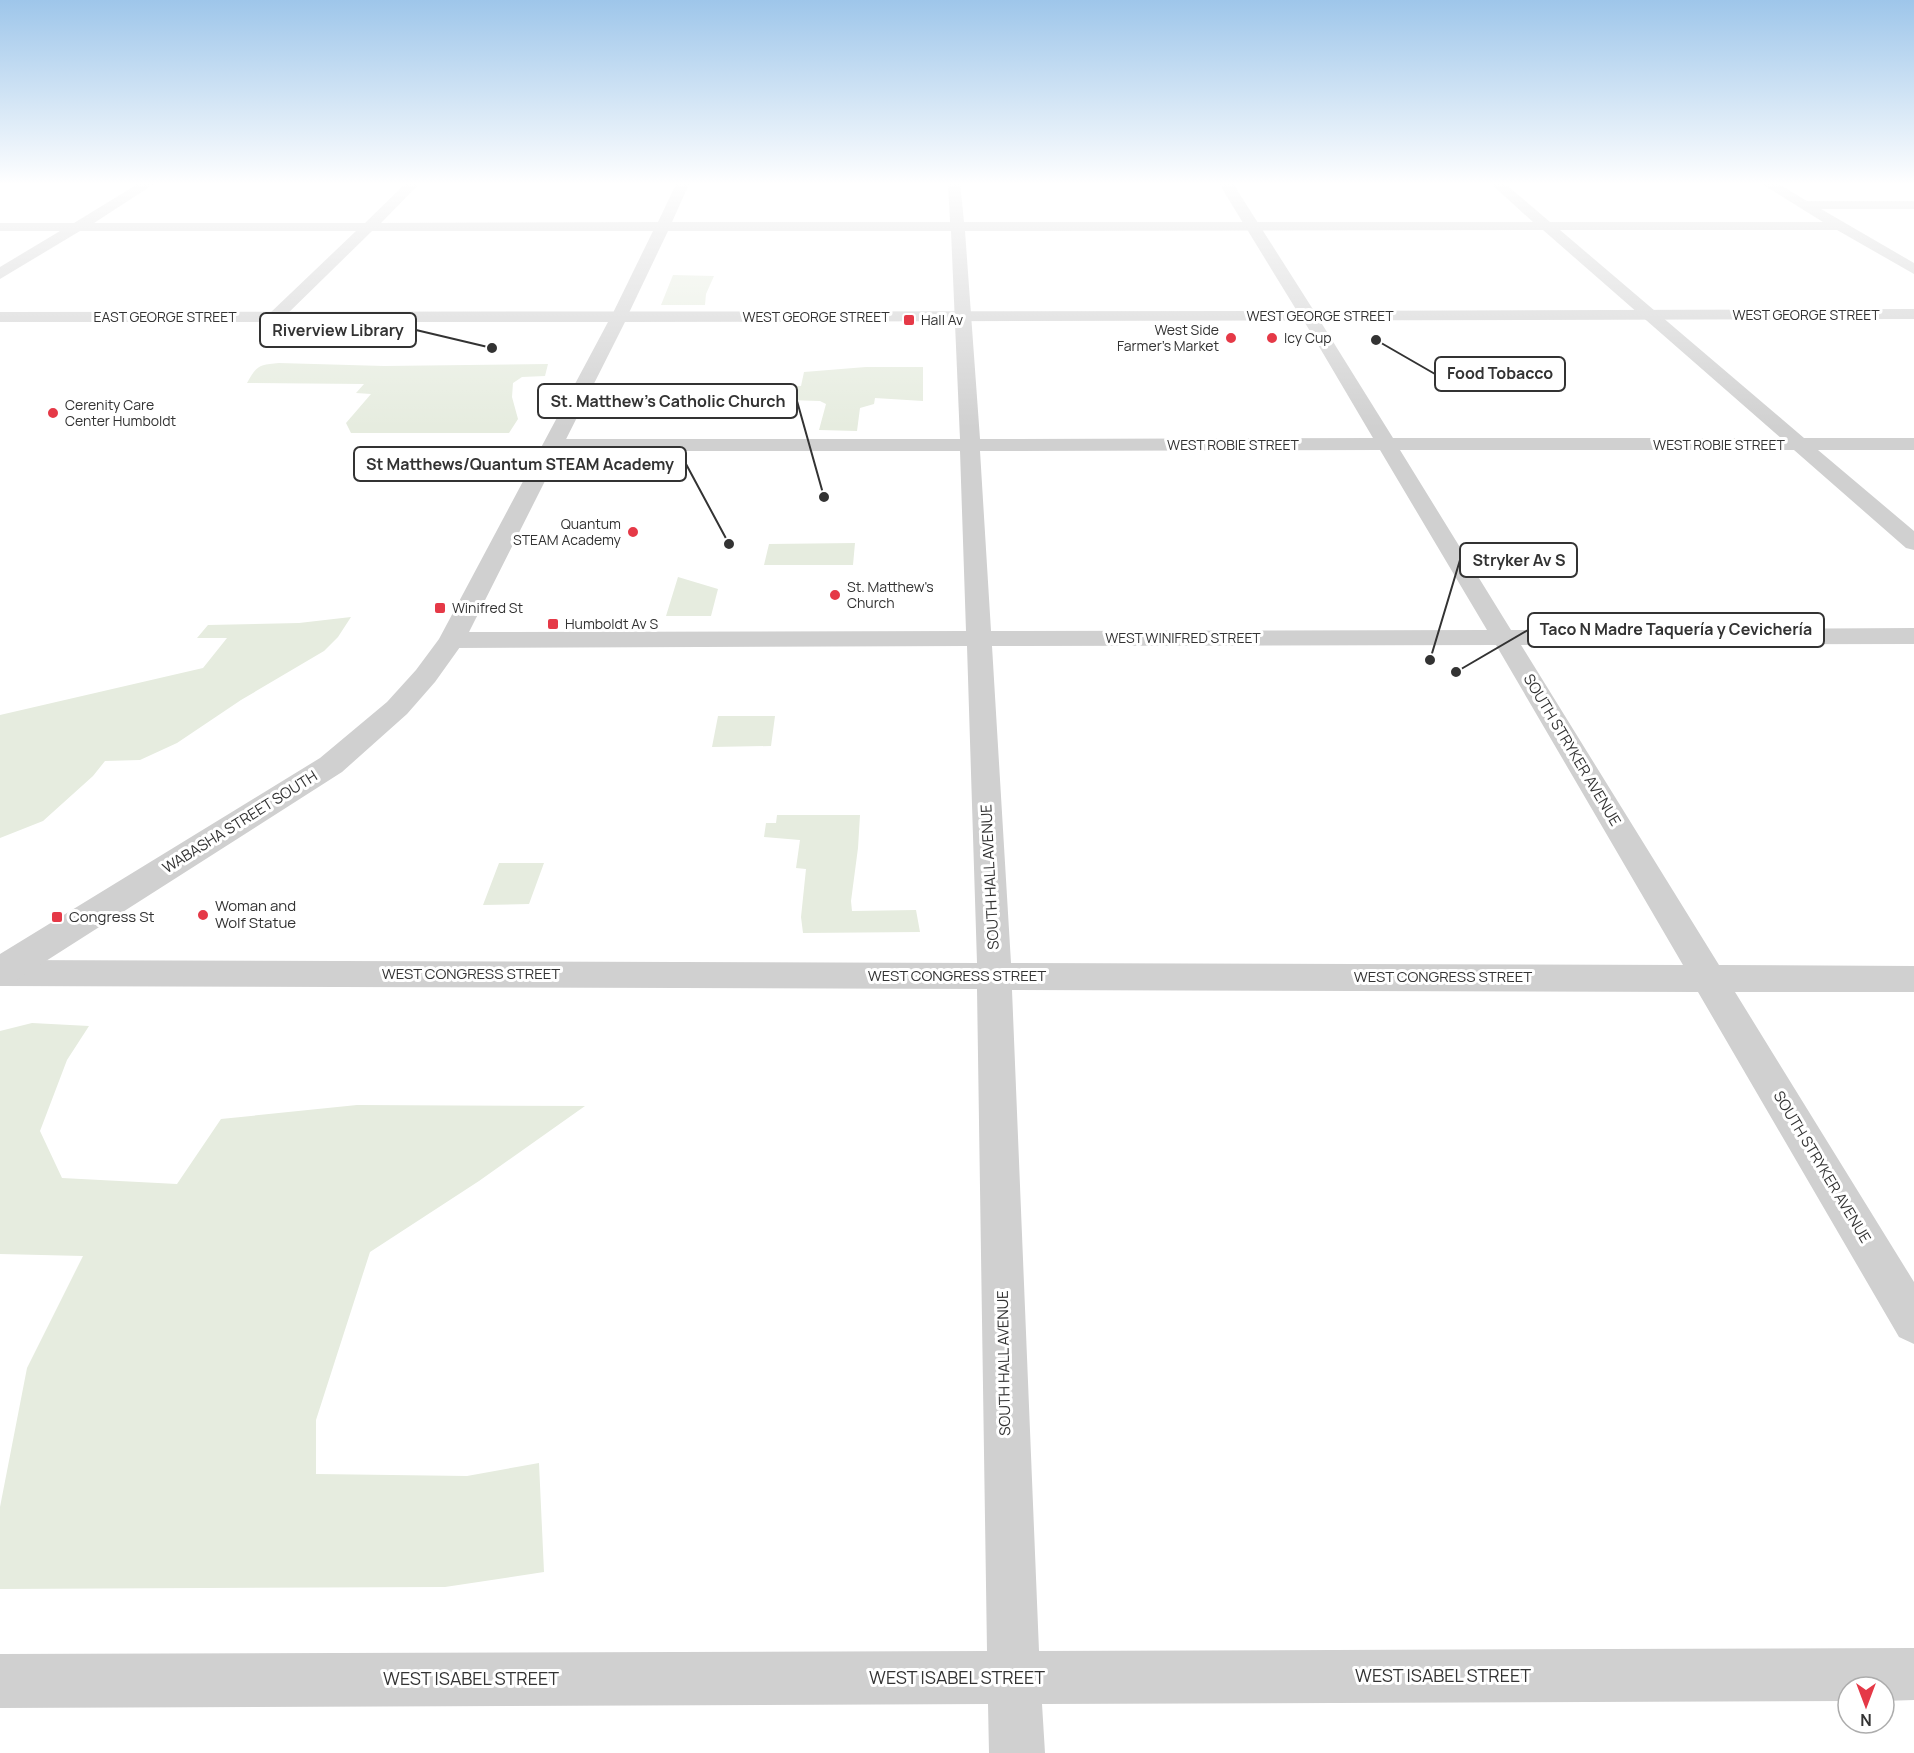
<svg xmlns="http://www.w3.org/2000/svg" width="1914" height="1753" font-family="Manrope,sans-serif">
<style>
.green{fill:#e6ecdf}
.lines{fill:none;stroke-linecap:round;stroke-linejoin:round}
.minor{fill:#d0d0d0;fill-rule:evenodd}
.tertiary{fill:#d0d0d0;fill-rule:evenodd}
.poi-dot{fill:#e53947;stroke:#fff;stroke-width:2}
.labels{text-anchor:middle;stroke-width:6;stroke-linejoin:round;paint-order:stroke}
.far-street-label{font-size:14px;fill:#333;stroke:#fff}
.far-poi-label{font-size:14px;fill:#333;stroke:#fff;text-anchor:start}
.street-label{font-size:15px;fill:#333;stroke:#fff}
.poi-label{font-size:15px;fill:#333;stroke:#fff;text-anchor:start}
.near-street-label{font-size:18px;fill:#333;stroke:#fff}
.leader{fill:none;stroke:#333;stroke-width:2}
.callout-dot{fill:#333;stroke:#fff;stroke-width:2}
.callout{fill:#fff;stroke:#333;stroke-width:2}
.callout-label{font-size:16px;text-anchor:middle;font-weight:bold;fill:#333}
</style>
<rect width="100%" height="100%" fill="#fff"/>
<path class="green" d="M 673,275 L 714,276 L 706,294 L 705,305 L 661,305 Z
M 279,363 L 384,366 L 548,364 L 545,376 L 522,377 L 513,383 L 512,397 L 518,419 L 509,433 L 351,433 L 346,423 L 371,394 L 356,393 L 364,384 L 247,383 C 257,365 259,365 279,363 Z
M 866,367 L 923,367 L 923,401 L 875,398 L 874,404 L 860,408 L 857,431 L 819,430 L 826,404 L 820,401 L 788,400 L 790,386 L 801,386 L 804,372 Z
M 855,543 L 853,565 L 764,565 L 769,544 Z
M 678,577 L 718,589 L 711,616 L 666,616 Z
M 351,617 L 338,637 L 324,651 L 241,700 L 177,743 L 140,760 L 105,761 L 93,776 L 43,821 L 0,838 L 0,715 L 203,668 L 227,638 L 197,638 L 208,625 L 299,623 Z
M 718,716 L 775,716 L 771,746 L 712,747 Z
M 777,815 L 860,815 L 858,848 L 851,901 L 852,911 L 916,910 L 920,932 L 803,933 L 801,917 L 806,869 L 796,868 L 800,840 L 764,837 L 766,823 L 776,823 Z
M 499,863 L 544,863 L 529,904 L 483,905 Z
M 32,1023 L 89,1026 L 67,1060 L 40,1131 L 62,1178 L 177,1184 L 221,1119 L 357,1105 L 585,1106 L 479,1181 L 370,1252 L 316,1420 L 316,1474 L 467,1476 L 539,1463 L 544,1572 L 445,1587 L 0,1589 L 0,1507 L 27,1368 L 83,1256 L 0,1254 L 0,1031 Z"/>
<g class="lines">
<path class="minor" d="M 141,182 L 157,182 L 94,223 L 365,223 L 407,182 L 421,182 L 381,223 L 658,222 L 677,182 L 690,182 L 672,222 L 950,222 L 948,182 L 960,182 L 964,222 L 1533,222 L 1489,182 L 1503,182 L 1550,222 L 1823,222 L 1759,182 L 1775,182 L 1807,201 L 1914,201 L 1914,209 L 1821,209 L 1914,263 L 1914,274 L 1837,230 L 1560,230 L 1804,438 L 1914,438 L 1914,450 L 1818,450 L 1914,531 L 1914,550 L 1906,548 L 1794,450 L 1400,450 L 1511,630 L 1914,628 L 1914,644 L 1521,645 L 1719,965 L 1914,966 L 1914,992 L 1735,992 L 1914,1282 L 1914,1344 L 1899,1337 L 1698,992 L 1012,990 L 1039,1651 L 1914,1648 L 1914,1700 L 1884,1701 L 1884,1687 L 1848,1687 L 1848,1701 L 1042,1704 L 1045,1753 L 989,1753 L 988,1704 L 0,1708 L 0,1654 L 987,1651 L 977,989 L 0,986 L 0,960 L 977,963 L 967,646 L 452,648 L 443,645 L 439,640 L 443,635 L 452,632 L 966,631 L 960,451 L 553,451 L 546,449 L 543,445 L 546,441 L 553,439 L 960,439 L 951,231 L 668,231 L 627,317 L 619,322 L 611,317 L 653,231 L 372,231 L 281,320 L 269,320 L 267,317 L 269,314 L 356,231 L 80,231 L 0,279 L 0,267 L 60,231 L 0,231 L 0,223 L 74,223 ZM 1543,230 L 1781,438 L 1393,438 L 1317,316 L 1309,311 L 1301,316 L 1373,438 L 980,439 L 965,231 ZM 1380,450 L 1487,630 L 991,631 L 980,451 ZM 1496,645 L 1683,965 L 1011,963 L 992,646 Z"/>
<path class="tertiary" d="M 1218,182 L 1232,182 L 1314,311 L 1914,309 L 1914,319 L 625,322 L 465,640 L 435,682 L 407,714 L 342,772 L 13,982 L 0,986 L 0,954 L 320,758 L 387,702 L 416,670 L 439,639 L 608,322 L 0,322 L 0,312 L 1297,311 Z"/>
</g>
<linearGradient id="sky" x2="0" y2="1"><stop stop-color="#9ec6ea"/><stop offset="0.43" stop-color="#fff"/><stop offset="1" stop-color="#fff" stop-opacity="0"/></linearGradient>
<rect width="1914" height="428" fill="url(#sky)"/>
<g class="poi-dot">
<rect x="903" y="314" width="12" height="12" rx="3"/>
<circle cx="1231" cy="338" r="6"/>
<circle cx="1272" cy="338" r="6"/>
<circle cx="53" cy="413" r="6"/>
<circle cx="633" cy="532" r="6"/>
<circle cx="835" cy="595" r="6"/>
<rect x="434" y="602" width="12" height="12" rx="3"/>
<rect x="547" y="618" width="12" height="12" rx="3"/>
<circle cx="203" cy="915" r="6"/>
<rect x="51" y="911" width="12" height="12" rx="3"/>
</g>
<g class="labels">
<g class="far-street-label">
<text x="1806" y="320">WEST GEORGE STREET</text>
<text x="1320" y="321">WEST GEORGE STREET</text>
<text x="165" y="322">EAST GEORGE STREET</text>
<text x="816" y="322">WEST GEORGE STREET</text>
<text x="1233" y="450">WEST ROBIE STREET</text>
<text x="1719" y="450">WEST ROBIE STREET</text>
<text x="1183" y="643">WEST WINIFRED STREET</text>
</g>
<g class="far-poi-label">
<text x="921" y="325">Hall Av</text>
<text x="1219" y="335" text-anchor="end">West Side<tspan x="1219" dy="16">Farmer's Market</tspan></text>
<text x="1284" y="343">Icy Cup</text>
<text x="65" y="410">Cerenity Care<tspan x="65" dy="16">Center Humboldt</tspan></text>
<text x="621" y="529" text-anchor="end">Quantum<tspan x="621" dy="16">STEAM Academy</tspan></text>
<text x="847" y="592">St. Matthew's<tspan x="847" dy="16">Church</tspan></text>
<text x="452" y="613">Winifred St</text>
<text x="565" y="629">Humboldt Av S</text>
</g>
<g class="street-label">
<text transform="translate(1572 750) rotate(59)" y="5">SOUTH STRYKER AVENUE</text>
<text transform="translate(240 822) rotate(-32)" y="5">WABASHA STREET SOUTH</text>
<text transform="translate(990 877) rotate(-93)" y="5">SOUTH HALL AVENUE</text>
<text x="471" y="979">WEST CONGRESS STREET</text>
<text x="957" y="981">WEST CONGRESS STREET</text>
<text x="1443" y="982">WEST CONGRESS STREET</text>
<text transform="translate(1822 1167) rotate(59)" y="5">SOUTH STRYKER AVENUE</text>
<text transform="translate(1004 1363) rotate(-91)" y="5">SOUTH HALL AVENUE</text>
</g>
<g class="poi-label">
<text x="215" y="911">Woman and<tspan x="215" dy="17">Wolf Statue</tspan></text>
<text x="69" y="922">Congress St</text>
</g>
<g class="near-street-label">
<text x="1443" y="1682">WEST ISABEL STREET</text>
<text x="957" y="1684">WEST ISABEL STREET</text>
<text x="471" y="1685">WEST ISABEL STREET</text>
</g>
</g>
<path class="leader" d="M492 348L416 330M1376 340L1435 374M824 497L797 401M729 544L686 464M1430 660L1460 560M1456 672L1528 630"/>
<g class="callout-dot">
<circle cx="492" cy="348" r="6"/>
<circle cx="1376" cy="340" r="6"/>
<circle cx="824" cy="497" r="6"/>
<circle cx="729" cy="544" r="6"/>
<circle cx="1430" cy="660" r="6"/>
<circle cx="1456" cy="672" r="6"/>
</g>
<g class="callout">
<rect x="260" y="313" width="156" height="34" rx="6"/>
<rect x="1435" y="357" width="130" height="34" rx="6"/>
<rect x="538" y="384" width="259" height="34" rx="6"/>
<rect x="354" y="447" width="332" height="34" rx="6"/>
<rect x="1460" y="543" width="117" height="34" rx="6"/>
<rect x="1528" y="613" width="296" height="34" rx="6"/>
</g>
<g class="callout-label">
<text x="338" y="336">Riverview Library</text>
<text x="1500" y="379">Food Tobacco</text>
<text x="668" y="407">St. Matthew's Catholic Church</text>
<text x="520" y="470">St Matthews/Quantum STEAM Academy</text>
<text x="1519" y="566">Stryker Av S</text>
<text x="1676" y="635">Taco N Madre Taquería y Cevichería</text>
</g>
<g transform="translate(1866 1705) rotate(180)"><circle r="28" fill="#ffffff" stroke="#adadad" stroke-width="1.5"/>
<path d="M0-4.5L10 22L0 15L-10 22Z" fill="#e53947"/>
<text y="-9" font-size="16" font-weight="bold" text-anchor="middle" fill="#333333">N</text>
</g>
</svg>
